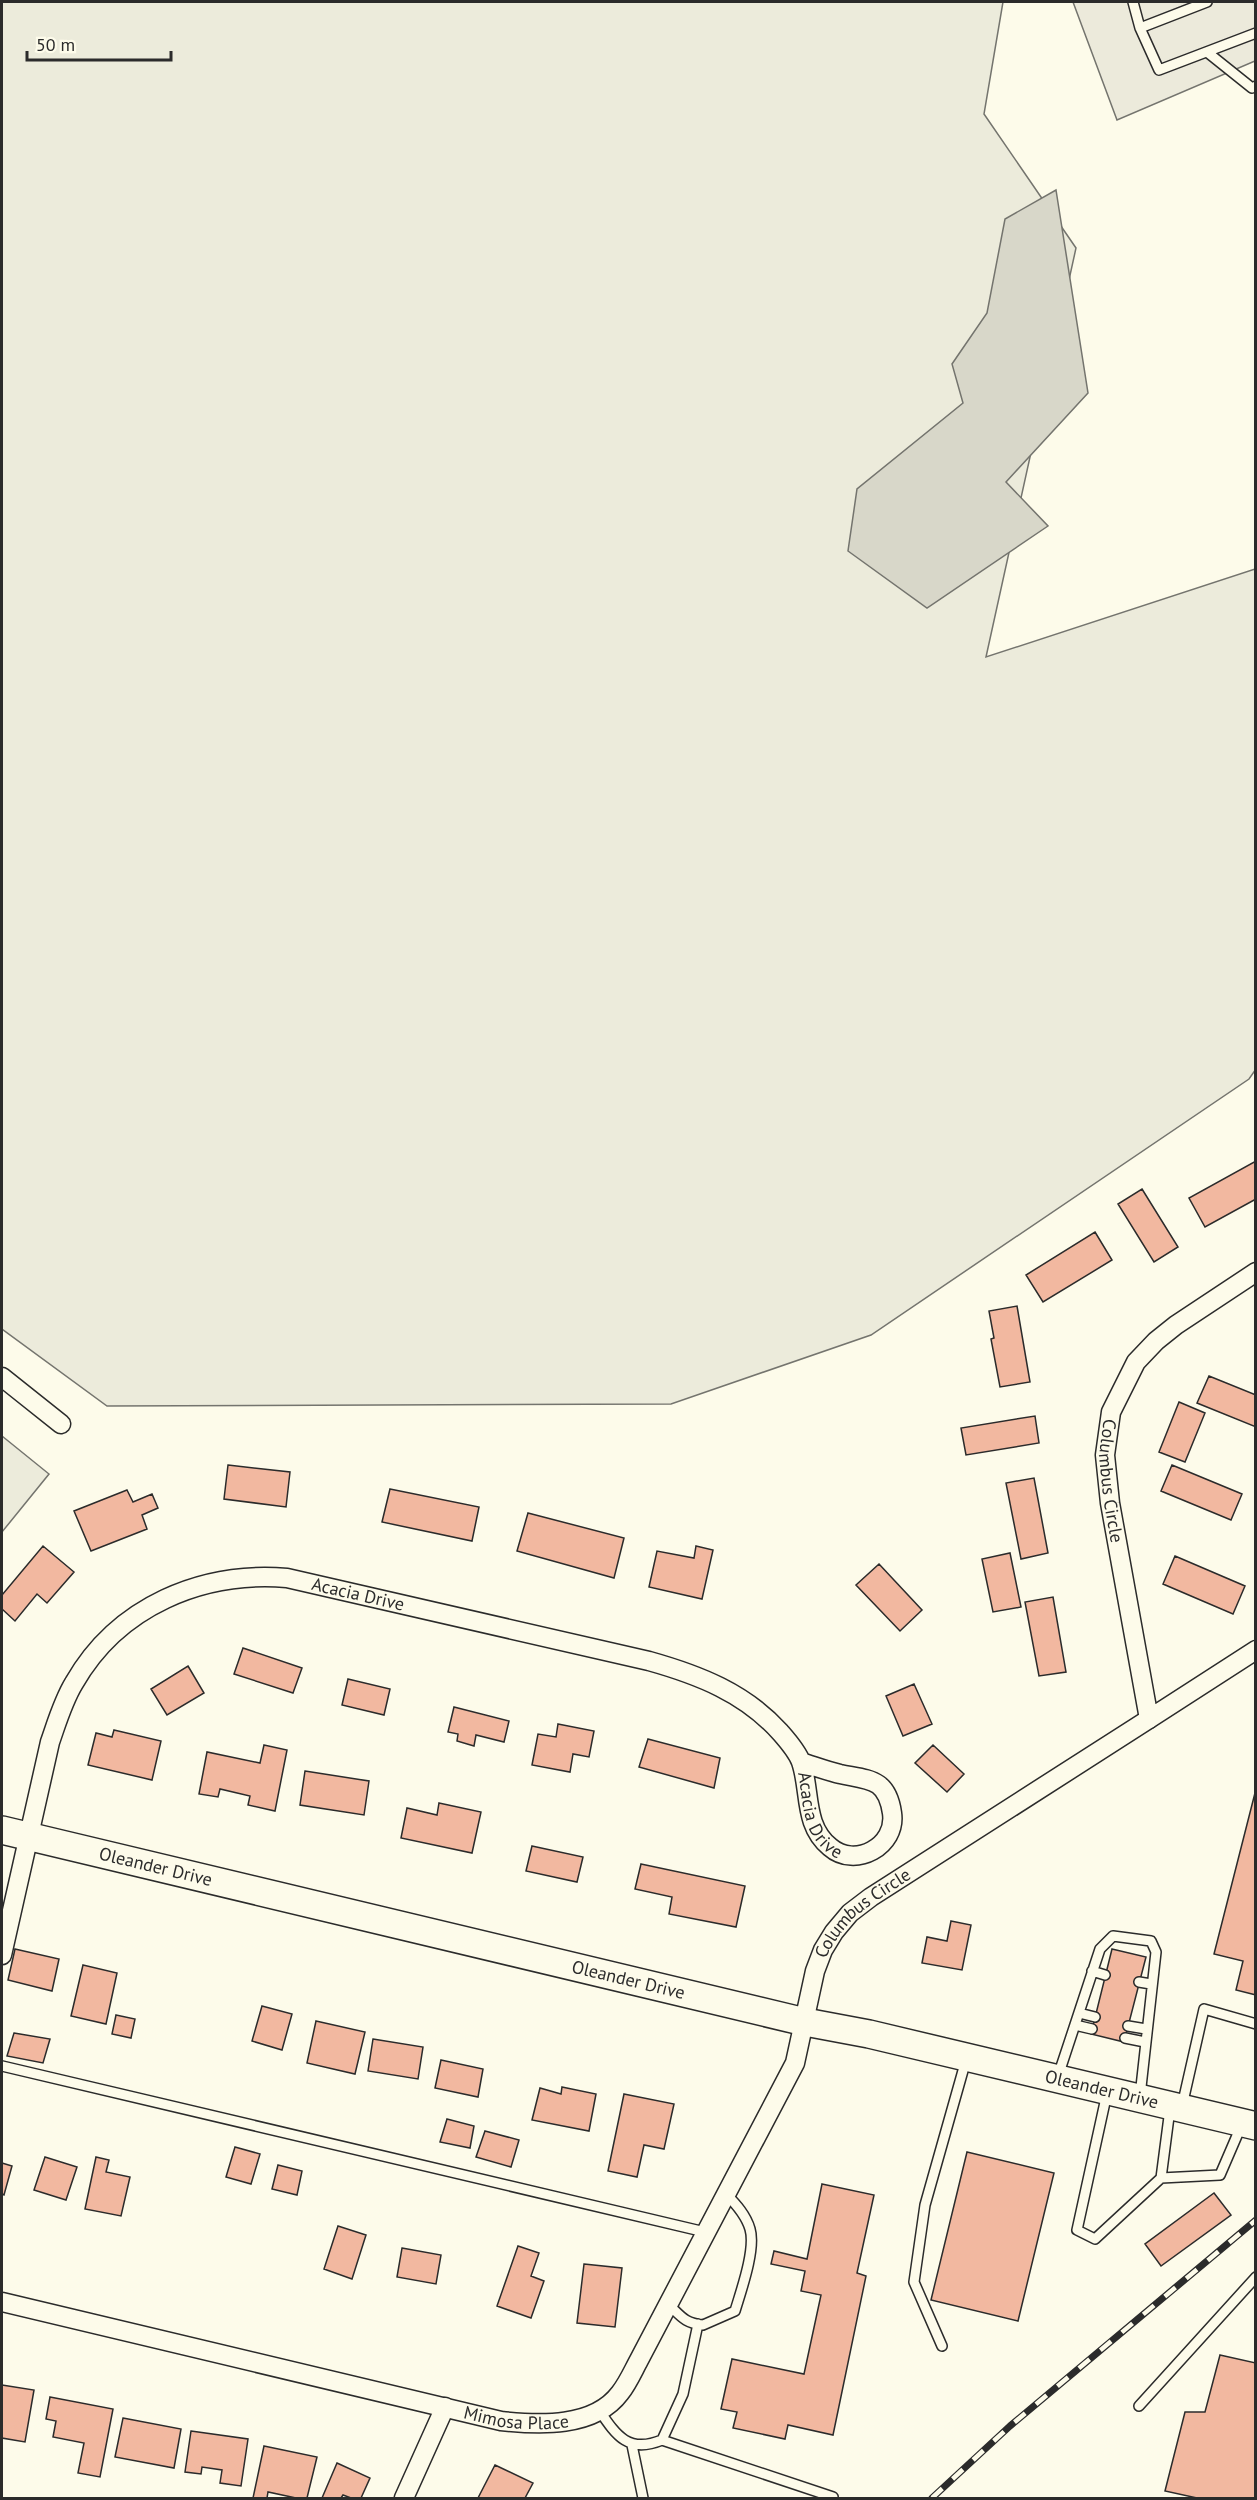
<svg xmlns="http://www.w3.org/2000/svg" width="1257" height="2500" font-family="'PT Sans',sans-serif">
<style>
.green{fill:#ecebdb;stroke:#74746e;stroke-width:1.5}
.parking{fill:#eceadb;stroke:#74746e;stroke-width:1.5}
.water{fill:#d8d7c9;stroke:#74746e;stroke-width:1.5}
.building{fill:#f2b8a0;stroke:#2b2b2b;stroke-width:1.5}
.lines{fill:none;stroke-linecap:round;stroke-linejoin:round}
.service-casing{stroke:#2b2b2b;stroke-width:12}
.minor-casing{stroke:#2b2b2b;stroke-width:21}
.primary-casing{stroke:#2b2b2b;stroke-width:30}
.service{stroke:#fdfbea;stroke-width:9}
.minor{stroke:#fdfbea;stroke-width:18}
.primary{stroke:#fdfbea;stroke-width:27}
.rail-casing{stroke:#2b2b2b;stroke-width:7}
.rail{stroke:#fdfbea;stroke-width:4.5;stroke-dasharray:14;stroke-linecap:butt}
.labels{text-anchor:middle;stroke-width:4.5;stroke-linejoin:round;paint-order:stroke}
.street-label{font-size:18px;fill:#2b2b2b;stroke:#fdfbea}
</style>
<rect width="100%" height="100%" fill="#fdfbea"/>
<path class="green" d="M 2,2 L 1003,2 L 984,114 L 1076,248 L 986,657 L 1255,569 L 1256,1069 L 1249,1079 L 871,1335 L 671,1404 L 107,1406 L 2,1329 Z
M 2,1436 L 49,1474 L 2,1532 Z"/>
<path class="parking" d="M 1073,2 L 1255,2 L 1255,61 L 1117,120 Z"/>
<path class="water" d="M 1056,190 L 1088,393 L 1006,482 L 1048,526 L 927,608 L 848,551 L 857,489 L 963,403 L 952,364 L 987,313 L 1005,219 Z"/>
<path class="building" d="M 1256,1161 L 1256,1199 L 1205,1227 L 1189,1198 Z
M 1142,1189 L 1178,1247 L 1154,1262 L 1118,1204 Z
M 1095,1232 L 1112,1260 L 1043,1302 L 1026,1275 Z
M 1017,1306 L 1030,1382 L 1000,1387 L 991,1339 L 994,1338 L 989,1311 Z
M 1209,1376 L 1256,1395 L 1256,1427 L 1197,1403 Z
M 1179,1402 L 1205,1413 L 1185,1462 L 1159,1452 Z
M 1035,1416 L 1039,1443 L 966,1455 L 961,1428 Z
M 228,1465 L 290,1472 L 286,1507 L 224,1499 Z
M 1172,1465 L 1242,1494 L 1231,1520 L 1161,1491 Z
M 1034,1478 L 1048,1553 L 1021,1559 L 1006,1483 Z
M 390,1489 L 479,1507 L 472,1541 L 382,1522 Z
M 127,1490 L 133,1502 L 152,1494 L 158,1508 L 142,1515 L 147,1529 L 91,1551 L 74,1511 Z
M 528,1513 L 624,1538 L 614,1578 L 517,1551 Z
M 43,1546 L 74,1572 L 47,1603 L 37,1594 L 15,1621 L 2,1609 L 2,1595 Z
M 696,1546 L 713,1550 L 702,1599 L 649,1587 L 657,1551 L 694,1558 Z
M 1010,1553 L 1021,1607 L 993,1612 L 982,1559 Z
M 1175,1556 L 1245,1586 L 1233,1614 L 1163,1584 Z
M 879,1564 L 922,1610 L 900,1631 L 856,1585 Z
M 1053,1597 L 1066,1672 L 1039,1676 L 1025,1602 Z
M 243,1648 L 302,1668 L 293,1693 L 234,1674 Z
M 188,1666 L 204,1693 L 167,1715 L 151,1689 Z
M 348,1679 L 390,1689 L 384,1715 L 342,1705 Z
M 914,1684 L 932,1724 L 903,1736 L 886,1696 Z
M 454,1707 L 509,1721 L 504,1742 L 476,1735 L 474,1746 L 457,1741 L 458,1734 L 448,1732 Z
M 558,1724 L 594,1731 L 589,1757 L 573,1754 L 570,1772 L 532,1765 L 538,1734 L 556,1737 Z
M 114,1730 L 161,1741 L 152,1780 L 88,1765 L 96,1733 L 112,1737 Z
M 648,1739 L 720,1758 L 714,1788 L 639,1767 Z
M 264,1745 L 287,1750 L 275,1811 L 248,1805 L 250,1796 L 220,1789 L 218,1797 L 199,1794 L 207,1752 L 260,1763 Z
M 933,1745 L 964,1774 L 947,1792 L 915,1763 Z
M 305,1771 L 369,1781 L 364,1815 L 300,1805 Z
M 1256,1789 L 1256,1995 L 1236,1990 L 1243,1961 L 1214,1954 Z
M 439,1803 L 481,1812 L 472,1853 L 401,1838 L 407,1808 L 437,1815 Z
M 532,1846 L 583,1857 L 577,1882 L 526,1871 Z
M 641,1864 L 745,1886 L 736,1927 L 669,1914 L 672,1897 L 635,1889 Z
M 951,1921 L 971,1925 L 962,1970 L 922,1963 L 927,1937 L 947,1941 Z
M 15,1949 L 59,1959 L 52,1991 L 8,1980 Z
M 1112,1949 L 1146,1957 L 1124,2042 L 1091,2034 Z
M 83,1965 L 117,1973 L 106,2024 L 71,2016 Z
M 262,2006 L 292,2014 L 282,2050 L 252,2041 Z
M 116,2015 L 135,2019 L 131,2038 L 112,2034 Z
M 316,2021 L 365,2032 L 355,2074 L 307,2063 Z
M 14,2033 L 50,2039 L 43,2063 L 7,2056 Z
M 373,2039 L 423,2047 L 418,2079 L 368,2071 Z
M 441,2060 L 483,2069 L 478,2097 L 435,2088 Z
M 562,2087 L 596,2094 L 589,2131 L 532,2120 L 540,2088 L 561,2094 Z
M 624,2094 L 674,2104 L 664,2149 L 644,2145 L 637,2177 L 608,2171 Z
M 447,2119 L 474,2126 L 470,2148 L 440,2142 Z
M 485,2131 L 519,2140 L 511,2167 L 476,2157 Z
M 235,2147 L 260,2154 L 251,2184 L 226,2177 Z
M 967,2152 L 1054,2173 L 1018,2321 L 931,2300 Z
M 45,2157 L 77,2167 L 66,2200 L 34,2190 Z
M 96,2157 L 109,2160 L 106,2172 L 130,2177 L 121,2216 L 85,2209 Z
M 2,2163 L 12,2166 L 4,2195 L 2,2194 Z
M 278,2165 L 302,2171 L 297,2195 L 272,2189 Z
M 822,2184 L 874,2195 L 857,2273 L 866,2276 L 833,2435 L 788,2425 L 785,2439 L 733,2428 L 737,2412 L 721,2409 L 732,2359 L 804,2374 L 821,2295 L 801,2291 L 805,2271 L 771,2264 L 774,2251 L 807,2259 Z
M 1214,2193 L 1231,2215 L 1161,2266 L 1145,2244 Z
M 338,2226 L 366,2235 L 352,2279 L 324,2269 Z
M 518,2246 L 539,2253 L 531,2276 L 544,2281 L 531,2318 L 497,2306 Z
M 402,2248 L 441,2255 L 436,2284 L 397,2277 Z
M 584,2264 L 622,2268 L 615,2327 L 577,2323 Z
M 1220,2355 L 1256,2363 L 1256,2498 L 1197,2498 L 1165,2491 L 1185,2412 L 1205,2412 Z
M 2,2385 L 34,2390 L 25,2442 L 2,2438 Z
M 50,2397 L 113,2409 L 100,2477 L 78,2473 L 84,2443 L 53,2437 L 56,2421 L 46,2419 Z
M 123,2418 L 181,2429 L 174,2468 L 115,2457 Z
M 191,2431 L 248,2439 L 241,2486 L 220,2483 L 222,2470 L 202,2467 L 201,2474 L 185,2472 Z
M 264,2446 L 317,2457 L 307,2498 L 296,2498 L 268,2492 L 267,2498 L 253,2498 Z
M 337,2463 L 370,2478 L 361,2498 L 351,2498 L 343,2495 L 341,2498 L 322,2498 Z
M 495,2465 L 533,2483 L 525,2498 L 478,2498 Z"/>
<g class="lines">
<g class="service-casing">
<path id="service" d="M 1133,2 L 1140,28 L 1159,70 L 1256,33
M 1140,28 L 1207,2
M 1207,52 L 1252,88 L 1256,86
M 1092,1971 L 1105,1975
M 1139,1982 L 1151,1984
M 1079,2013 L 1095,2017
M 1075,2025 L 1092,2029
M 1128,2026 L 1146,2029
M 1125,2038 L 1145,2042
M 2,2066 L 705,2232
M 1058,2076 L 1100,1949 L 1113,1936 L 1151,1941 L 1156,1952 L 1140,2096
M 1107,2093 L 1077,2230 L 1095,2239 L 1161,2178 L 1170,2109
M 1182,2106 L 1204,2009 L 1256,2024
M 1161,2178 L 1220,2175 L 1242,2124
M 668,2304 C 681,2316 684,2323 703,2325 L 735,2311 C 741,2291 756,2249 750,2229 C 746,2215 736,2204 726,2194
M 942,2346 L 914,2282 L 925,2205 L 966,2060
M 1139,2406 L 1256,2277
M 599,2410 C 616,2435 628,2454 662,2440 L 683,2394 L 698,2324
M 662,2440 L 833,2497 L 832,2498
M 632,2445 L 643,2498"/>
</g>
<g class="minor-casing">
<g id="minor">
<path id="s1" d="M 1256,1272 L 1176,1325 L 1156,1341 L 1136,1362 L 1111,1412 L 1105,1455 L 1110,1503 L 1149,1719 L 1256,1650"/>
<path d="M 2,1377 L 61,1424"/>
<path id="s2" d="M 2,1955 L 50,1742 C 57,1722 63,1701 74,1683 C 118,1606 202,1571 287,1578 L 649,1661 C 699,1675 745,1693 780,1732 C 787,1740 797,1751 801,1762 C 811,1791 803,1825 830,1847 C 855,1869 897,1846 892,1813 C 887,1778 869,1780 840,1774 C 827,1771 814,1766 801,1762"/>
<path id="s3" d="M 2,2302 L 501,2421 C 539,2425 594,2428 620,2393 C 628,2383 633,2371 639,2360 L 795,2063 L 815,1971 L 823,1950 L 834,1932 L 850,1913 L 871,1897 L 1149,1719"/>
<path d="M 404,2498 L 445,2407"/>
</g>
</g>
<g class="primary-casing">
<g id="primary">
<path id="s4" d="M 2,1830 L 805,2022 L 869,2034 L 1256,2126"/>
</g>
</g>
<use href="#service" class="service"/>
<use href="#minor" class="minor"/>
<use href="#primary" class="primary"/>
<g class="rail-casing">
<path id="rail" d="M 932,2498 L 1010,2426 L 1256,2220"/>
</g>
<use href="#rail" class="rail"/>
</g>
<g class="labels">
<g class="street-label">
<text dy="6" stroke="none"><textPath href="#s1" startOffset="276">Columbus Circle</textPath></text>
<text dy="6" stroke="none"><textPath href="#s2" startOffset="606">Acacia Drive</textPath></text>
<text dy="6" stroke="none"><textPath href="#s2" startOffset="1150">Acacia Drive</textPath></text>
<text dy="6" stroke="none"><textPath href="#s4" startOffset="158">Oleander Drive</textPath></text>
<text dy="6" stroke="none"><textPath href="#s3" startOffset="1186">Columbus Circle</textPath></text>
<text dy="6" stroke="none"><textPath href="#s4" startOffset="644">Oleander Drive</textPath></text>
<text dy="6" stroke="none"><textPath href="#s4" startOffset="1130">Oleander Drive</textPath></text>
<text dy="6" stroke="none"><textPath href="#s3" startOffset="528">Mimosa Place</textPath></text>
</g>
</g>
<rect width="1257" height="2500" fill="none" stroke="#2b2b2b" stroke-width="6"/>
<path d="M27 51v9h144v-9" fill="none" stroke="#2b2b2b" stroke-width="3"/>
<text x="36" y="51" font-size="18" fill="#2b2b2b" stroke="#fdfbea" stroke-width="4.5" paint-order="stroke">50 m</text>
</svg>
